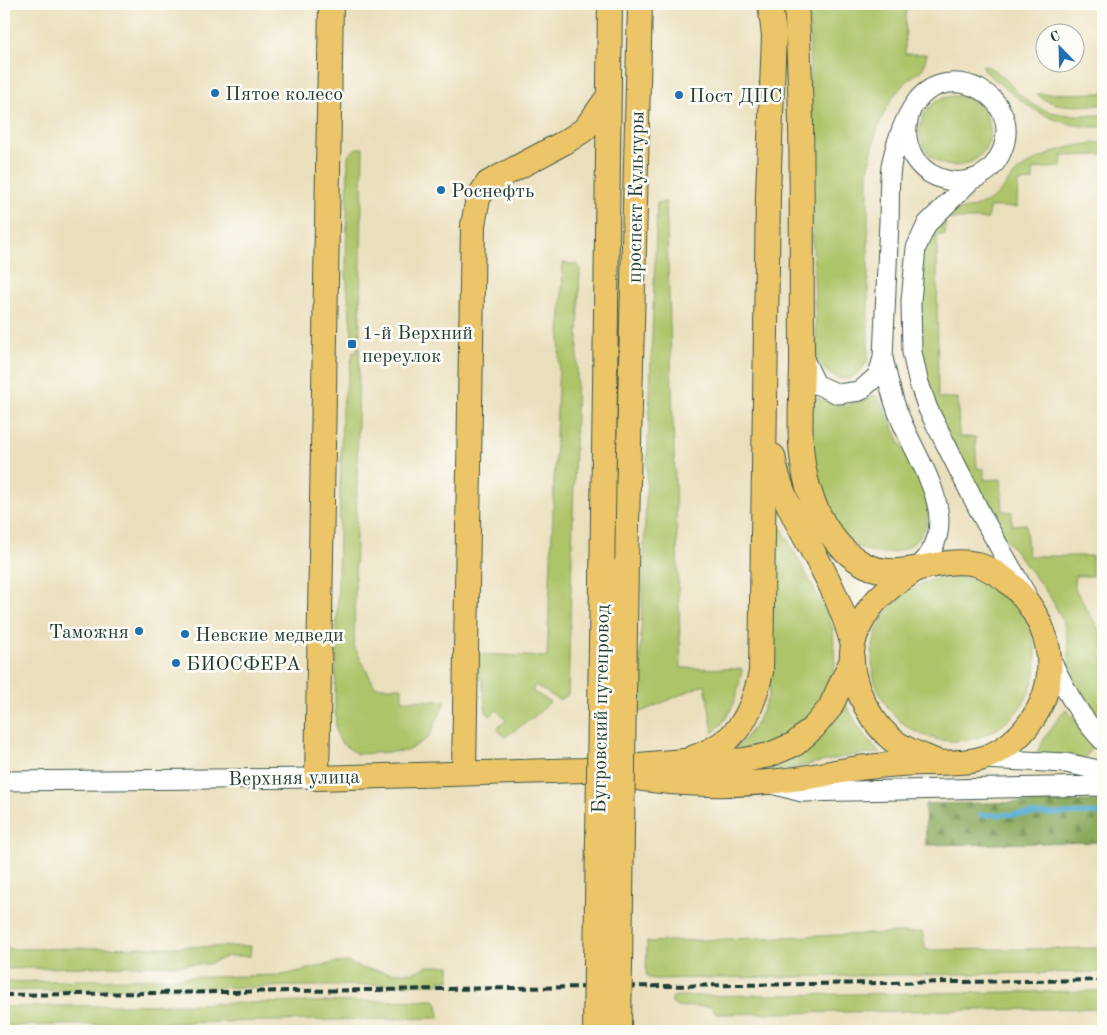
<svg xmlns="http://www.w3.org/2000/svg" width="1107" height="1035" font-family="'Old Standard TT',serif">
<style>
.grass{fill:#adc469;stroke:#66804e}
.forest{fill:url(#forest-firs);stroke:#547448}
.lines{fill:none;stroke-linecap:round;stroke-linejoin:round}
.stream{stroke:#5cb1d8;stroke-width:5}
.minor-casing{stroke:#3d5548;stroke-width:21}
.major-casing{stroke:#3d5548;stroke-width:26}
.minor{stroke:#fff;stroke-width:19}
.major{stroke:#edc569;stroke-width:24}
.rail{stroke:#1f3d34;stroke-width:4;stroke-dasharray:8 4;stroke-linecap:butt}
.major-bridge-casing{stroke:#3d5548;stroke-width:26;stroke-linecap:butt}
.major-bridge{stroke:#edc569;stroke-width:24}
.poi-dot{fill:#1f6fb2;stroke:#fdfcf7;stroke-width:2}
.labels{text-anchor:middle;stroke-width:5;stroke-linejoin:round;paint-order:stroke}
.poi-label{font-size:20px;fill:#1f3d34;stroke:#fdfcf7;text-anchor:start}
.street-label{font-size:20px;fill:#1f3d34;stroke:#fdfcf7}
</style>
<defs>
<pattern id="forest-firs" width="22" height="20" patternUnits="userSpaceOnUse" patternTransform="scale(1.25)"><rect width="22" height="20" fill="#8aaa5d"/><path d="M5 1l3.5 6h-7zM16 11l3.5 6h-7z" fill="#708c4e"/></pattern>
</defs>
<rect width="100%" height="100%" fill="#fdfcf7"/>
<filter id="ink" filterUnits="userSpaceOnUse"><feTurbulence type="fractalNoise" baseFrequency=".02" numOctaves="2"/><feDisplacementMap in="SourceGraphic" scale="10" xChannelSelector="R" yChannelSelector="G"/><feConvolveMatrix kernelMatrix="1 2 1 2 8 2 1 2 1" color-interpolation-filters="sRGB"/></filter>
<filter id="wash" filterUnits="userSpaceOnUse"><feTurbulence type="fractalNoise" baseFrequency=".0096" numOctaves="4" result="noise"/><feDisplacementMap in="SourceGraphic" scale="20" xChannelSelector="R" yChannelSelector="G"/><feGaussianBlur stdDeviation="1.12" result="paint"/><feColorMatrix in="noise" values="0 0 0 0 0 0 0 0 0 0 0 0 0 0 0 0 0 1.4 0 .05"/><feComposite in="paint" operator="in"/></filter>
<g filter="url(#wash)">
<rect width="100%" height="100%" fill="#eadfbc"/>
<path class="grass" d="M 810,4 L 906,4 L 905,54 L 927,54 L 923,69 C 885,93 874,130 868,173 L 868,360 C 853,387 834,383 817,361 L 809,136 Z
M 983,65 C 1001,70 1011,87 1025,99 C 1048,118 1075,115 1103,115 L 1103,127 C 1047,128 1024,103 983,70 Z
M 1103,93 L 1103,105 C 1083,105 1054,110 1037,94 Z
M920 131a35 35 0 1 1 70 0a35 35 0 1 1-70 0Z
M 1103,142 L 1103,155 L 1062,156 L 1061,167 L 1033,169 L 1033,181 L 1018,182 L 1017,207 L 989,207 L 988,219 L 945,219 L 945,235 L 937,235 L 938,398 L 958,398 L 959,437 L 975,437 L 977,468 L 984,469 L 984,480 L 1001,479 L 1003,511 L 1012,512 L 1012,525 L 1026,524 L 1028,556 L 1092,556 L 1092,576 L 1075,576 L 1075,589 L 1103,637 L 1103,730 L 1071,684 L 1068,642 L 1064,623 L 1051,598 L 999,530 L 933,403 L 920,362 L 921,246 L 947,212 C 963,209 984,208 997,195 C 1005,187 1011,176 1020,170 C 1046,151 1073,145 1103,142 Z
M 356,148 L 363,148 L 354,646 L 375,687 L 402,687 L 402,700 L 446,701 L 428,738 L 407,751 L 357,754 L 341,743 L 336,732 L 335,698 L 342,408 L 353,352 L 357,352 L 357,336 L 352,336 L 346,275 L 348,156 Z
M 666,202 L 681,668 L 742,669 C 738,694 733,715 713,733 L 705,684 L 641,712 L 638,710 L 657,203 Z
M 563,263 L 577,264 L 580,267 L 568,695 L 559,700 L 535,685 L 532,691 L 550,702 L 534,717 L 505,737 L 497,729 L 506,720 L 497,710 L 491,716 L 486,712 L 482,679 L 478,678 L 478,654 L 547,657 Z
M 876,395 C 886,405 894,433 902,446 C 911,464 923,482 927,502 C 936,552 873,571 842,533 C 826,512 814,478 810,452 C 808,435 810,416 810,399 L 815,398 L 844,406 Z
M 778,527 L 782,529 L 826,611 L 833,630 L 835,666 L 830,683 L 811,719 L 774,746 L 736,749 L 757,723 L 769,695 L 775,529 Z
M872 659a82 82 0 1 1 164 0a82 82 0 1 1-164 0Z
M 843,698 C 853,719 863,736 880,753 C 843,755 808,766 772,772 L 770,763 Z
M 1066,709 L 1095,743 L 1085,758 L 1037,753 C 1037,749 1062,711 1066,709 Z
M 922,932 L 926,950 L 1103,948 L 1103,972 L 655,979 L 648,978 L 646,973 L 647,942 Z
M 251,946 L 250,956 L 228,956 L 209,964 L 4,969 L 4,949 Z
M 348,962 L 362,968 L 391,973 L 414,972 L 428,966 L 450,966 L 450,981 L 440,980 L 439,984 L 4,991 L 4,982 L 283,975 L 333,963 Z
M 1103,991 L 1103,1008 L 716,1014 L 711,1006 L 677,1007 L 672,1003 L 672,998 L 676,996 Z
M 434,1000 L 438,1004 L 439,1018 L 4,1026 L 4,1007 Z"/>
<path class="forest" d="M 1103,801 L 1103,842 L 926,845 L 925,804 Z"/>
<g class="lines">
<path class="stream" d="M 980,815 L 1103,813"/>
</g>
</g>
<g filter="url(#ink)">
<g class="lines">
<g class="minor-casing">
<path id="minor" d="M 911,110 C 886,177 980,211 1003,148 C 1022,96 949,58 916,102 C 905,117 896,142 892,161 C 888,180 890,202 889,221 C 887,267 885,312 883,358 C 888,379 892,400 901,420 C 920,467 967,525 916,569
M 972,179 L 927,224 L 916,248 L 911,301 L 912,352 L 918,380 L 928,409 L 983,518 L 1026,594
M 803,357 L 816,384 L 838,394 L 860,391 L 878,375 L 883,358
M 1050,658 C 1066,690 1078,715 1103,741
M 983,759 L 1066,763 L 1103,771
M 4,781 L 317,778
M 772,784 L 802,792 L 1103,786"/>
</g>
<g class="major-casing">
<path id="major" d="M 331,4 L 317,778 L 584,770 L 683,761 L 703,763 L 745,760 L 769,755 L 795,744 L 814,727 L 830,708 L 852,660
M 605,387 L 610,4
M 773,456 C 782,510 818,552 838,602 C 844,616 849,631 853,645
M 626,564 L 640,4
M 915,570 C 899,581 882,592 871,607 C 864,617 855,633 853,645 C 847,676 866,715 888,736 C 900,748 919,754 935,761
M 692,758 C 738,742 751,717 761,672 L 768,194 L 774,35 L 770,4
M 464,772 L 473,225 L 478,198 L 488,183 L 567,141 L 585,129 L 608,97
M 618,775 C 678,786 741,787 802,778 C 824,775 846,769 868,767 C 887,765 907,763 927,763 C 945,762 963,764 980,759 C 1001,753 1020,738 1032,720 C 1062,676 1051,625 1015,588 C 1004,577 991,569 976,564 C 939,555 901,583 865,565 C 835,549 818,519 808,487 C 795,444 803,394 802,349 C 801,234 804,118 796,4"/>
</g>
<use href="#minor" class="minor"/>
<use href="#major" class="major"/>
<path class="rail" d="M 4,995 L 1103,980"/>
<g class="major-bridge-casing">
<path id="major-bridge" d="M 595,1031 L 605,387
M 619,1031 L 626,564"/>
</g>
<use href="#major-bridge" class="major-bridge"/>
</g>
</g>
<g class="poi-dot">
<circle cx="215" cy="93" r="5"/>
<circle cx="679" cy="95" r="5"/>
<circle cx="441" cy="190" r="5"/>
<rect x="347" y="339" width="10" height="10" rx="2.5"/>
<circle cx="139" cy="631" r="5"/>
<circle cx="185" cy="634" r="5"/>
<circle cx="176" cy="663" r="5"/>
</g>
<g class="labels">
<g class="poi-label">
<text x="225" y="100">Пятое колесо</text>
<text x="689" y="102">Пост ДПС</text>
<text x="451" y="197">Роснефть</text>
<text x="362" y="339">1-й Верхний<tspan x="362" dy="23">переулок</tspan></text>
<text x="129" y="638" text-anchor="end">Таможня</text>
<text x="195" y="641">Невские медведи</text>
<text x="186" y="670">БИОСФЕРА</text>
</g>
<g class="street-label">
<text transform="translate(635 197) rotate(-89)" y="7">проспект Культуры</text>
<text transform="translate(600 709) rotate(-89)" y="7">Бугровский путепровод</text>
<text transform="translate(294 777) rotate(-1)" y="7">Верхняя улица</text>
</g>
</g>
<rect width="1107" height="1035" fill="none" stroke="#fdfcf7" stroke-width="20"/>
<g transform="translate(1060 48) rotate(337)"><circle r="24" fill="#fdfcf7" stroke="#a4b0a9"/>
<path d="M0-4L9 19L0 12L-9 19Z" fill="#1f6fb2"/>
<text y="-8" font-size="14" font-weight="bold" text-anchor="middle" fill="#1f3d34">С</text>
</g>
</svg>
